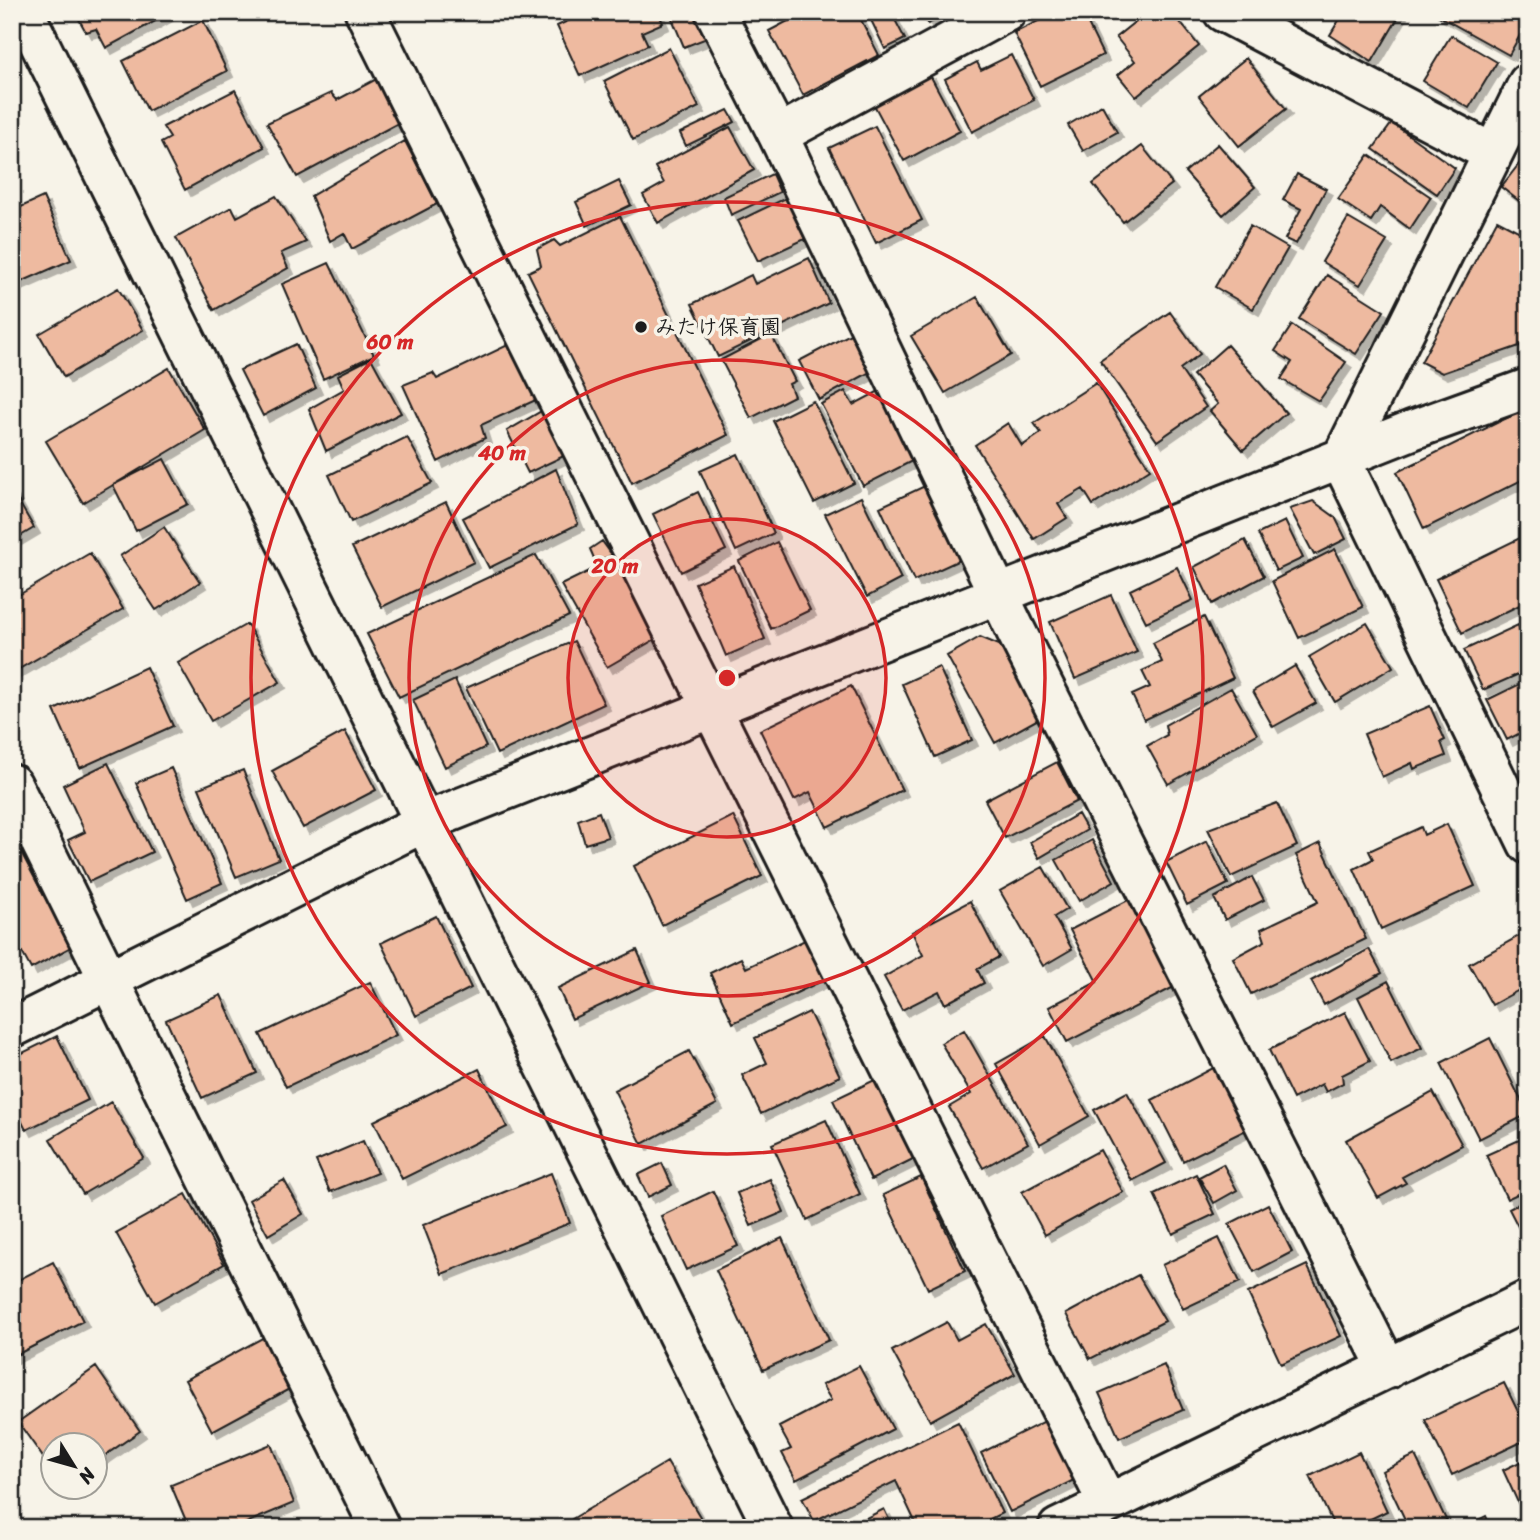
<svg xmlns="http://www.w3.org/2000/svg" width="1540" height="1540" font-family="Sriracha,'Klee One',sans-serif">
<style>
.building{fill:#eebaa0;stroke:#1c1c1c;stroke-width:2;filter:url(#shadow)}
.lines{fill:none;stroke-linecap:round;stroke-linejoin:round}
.minor-casing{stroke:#1c1c1c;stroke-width:44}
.minor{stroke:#f7f3e8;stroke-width:38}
.ring{fill:none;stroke:#d62828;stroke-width:3.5}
.poi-dot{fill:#1c1c1c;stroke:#f7f3e8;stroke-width:2.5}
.labels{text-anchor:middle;stroke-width:7;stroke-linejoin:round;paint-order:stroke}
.poi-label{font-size:21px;font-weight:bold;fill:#1c1c1c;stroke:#f7f3e8;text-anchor:start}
.centre{fill:#d62828;stroke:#f7f3e8;stroke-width:3.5}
.ring-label{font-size:21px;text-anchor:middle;font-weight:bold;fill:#d62828;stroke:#f7f3e8;stroke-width:7;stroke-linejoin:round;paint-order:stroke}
</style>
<defs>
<filter id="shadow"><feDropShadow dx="6" dy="6" stdDeviation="0" flood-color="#0004"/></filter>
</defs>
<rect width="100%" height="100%" fill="#f7f3e8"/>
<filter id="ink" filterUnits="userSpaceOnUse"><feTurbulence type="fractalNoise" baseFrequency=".0143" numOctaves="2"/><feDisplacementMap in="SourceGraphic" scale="14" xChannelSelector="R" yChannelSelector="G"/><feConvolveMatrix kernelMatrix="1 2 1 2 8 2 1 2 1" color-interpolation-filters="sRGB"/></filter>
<g filter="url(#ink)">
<path class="building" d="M 75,12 L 172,12 L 106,48 L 96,29 L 86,32 Z
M 587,12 L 658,12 L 663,23 L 642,32 L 648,45 L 580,76 L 557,26 Z
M 679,12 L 696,12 L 707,38 L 684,47 L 671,16 Z
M 805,12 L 857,12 L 879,55 L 803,95 L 769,31 Z
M 877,12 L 891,12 L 905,39 L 885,49 L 869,16 Z
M 921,12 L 950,12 L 928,24 Z
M 1056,12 L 1082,12 L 1103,55 L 1040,86 L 1014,33 Z
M 1147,12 L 1172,12 L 1199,46 L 1136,97 L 1118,75 L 1135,61 L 1116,37 Z
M 1344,12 L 1400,12 L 1401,13 L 1372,62 L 1330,35 Z
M 1438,12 L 1528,12 L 1528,21 L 1509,55 L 1437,15 Z
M 203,20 L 227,71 L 148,111 L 123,61 Z
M 1451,35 L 1497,62 L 1469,108 L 1423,81 Z
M 669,48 L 699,107 L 633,140 L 604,81 Z
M 1011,55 L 1034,100 L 972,132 L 945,79 L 977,62 L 981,70 Z
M 1246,58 L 1286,109 L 1239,146 L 1199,96 Z
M 929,73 L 960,131 L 904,161 L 873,103 Z
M 384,75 L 404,120 L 297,177 L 267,123 L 331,93 L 337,100 Z
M 235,90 L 264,147 L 185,190 L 161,143 L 170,138 L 163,127 Z
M 1102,105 L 1117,132 L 1083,151 L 1068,125 Z
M 728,110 L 735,122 L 686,146 L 680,133 Z
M 1392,123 L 1455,168 L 1437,194 L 1373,149 Z
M 875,126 L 922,220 L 876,243 L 829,148 Z
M 730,127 L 754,170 L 658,223 L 643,195 L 664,183 L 655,167 Z
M 405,141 L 437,204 L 352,249 L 344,233 L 330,241 L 311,196 Z
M 1218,144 L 1255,187 L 1223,215 L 1185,172 Z
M 1142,146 L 1172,184 L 1123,222 L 1093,184 Z
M 1369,155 L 1431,197 L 1410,229 L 1380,207 L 1371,221 L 1338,199 Z
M 1526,155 L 1528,156 L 1528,208 L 1501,187 Z
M 772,174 L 780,192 L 731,215 L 724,197 Z
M 1297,174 L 1326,189 L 1296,244 L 1285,239 L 1301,209 L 1283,200 Z
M 619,181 L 631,205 L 587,226 L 576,202 Z
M 276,196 L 306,242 L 281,253 L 288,268 L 214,310 L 176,238 L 232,207 L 237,217 Z
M 43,197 L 71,260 L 12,286 L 12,211 Z
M 786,198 L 805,239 L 758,261 L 738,221 Z
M 620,216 L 728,435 L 632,483 L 528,272 L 541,266 L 537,249 L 554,240 L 560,246 Z
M 1348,218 L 1387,241 L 1360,285 L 1322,262 Z
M 1497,220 L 1528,236 L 1528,343 L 1442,373 L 1421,362 Z
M 1250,226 L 1288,248 L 1253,309 L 1215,287 Z
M 809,258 L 829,303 L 718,357 L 692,304 L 751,275 L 755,284 Z
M 329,263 L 374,355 L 323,379 L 282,284 Z
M 1327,275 L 1384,311 L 1356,354 L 1299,319 Z
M 118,288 L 143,330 L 64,377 L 39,334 Z
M 977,297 L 1011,355 L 945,393 L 911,336 Z
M 1170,312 L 1200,354 L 1180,369 L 1206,407 L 1157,441 L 1100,360 Z
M 1292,325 L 1346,362 L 1319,401 L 1281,379 L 1292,362 L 1275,351 Z
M 854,332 L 874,370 L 819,400 L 799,361 Z
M 771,334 L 795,381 L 789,384 L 794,396 L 751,418 L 721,360 Z
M 514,342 L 538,399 L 481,425 L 485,438 L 438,462 L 403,385 L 433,373 L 437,379 Z
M 296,344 L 316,388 L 263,416 L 240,370 Z
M 1227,345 L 1286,413 L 1243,450 L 1210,411 L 1218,404 L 1193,375 Z
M 371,358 L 401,413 L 326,451 L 309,409 L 344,389 L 338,375 Z
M 169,368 L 205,430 L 83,503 L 46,441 Z
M 1096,383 L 1150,469 L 1093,505 L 1083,489 L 1058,504 L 1067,518 L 1034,539 L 975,445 L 1008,423 L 1022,446 L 1041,433 L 1034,423 Z
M 845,391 L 853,405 L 879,391 L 914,460 L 863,486 L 821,404 Z
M 813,401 L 854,483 L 814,503 L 773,421 Z
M 545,409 L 568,454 L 528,473 L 507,431 Z
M 1525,409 L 1528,415 L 1528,477 L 1424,529 L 1397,472 Z
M 407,437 L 432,483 L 351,522 L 329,475 Z
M 738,454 L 774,533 L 736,551 L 700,471 Z
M 164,459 L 188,504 L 136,531 L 113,485 Z
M 556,469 L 578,524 L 489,568 L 463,518 Z
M 929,484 L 964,558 L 914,581 L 880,507 Z
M 12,490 L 34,528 L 12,541 Z
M 698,492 L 726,550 L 681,572 L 653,514 Z
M 861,497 L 901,579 L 867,597 L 825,514 Z
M 1313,501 L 1335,517 L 1346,539 L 1314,555 L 1290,509 Z
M 446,502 L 474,562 L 382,607 L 352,547 Z
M 1285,521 L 1303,558 L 1276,571 L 1258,534 Z
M 164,527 L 200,582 L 156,610 L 120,556 Z
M 1528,534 L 1528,601 L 1462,633 L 1436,579 Z
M 1245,540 L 1264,576 L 1212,604 L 1194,567 Z
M 602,541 L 612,555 L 596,563 L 590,549 Z
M 777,542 L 810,610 L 771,629 L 739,561 Z
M 1335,549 L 1363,607 L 1299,638 L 1272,581 Z
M 90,553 L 123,609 L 12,673 L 12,599 Z
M 536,555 L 569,616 L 399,697 L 367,634 Z
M 614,559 L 657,638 L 607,667 L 561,585 Z
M 734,566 L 765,639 L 726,656 L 695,583 Z
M 1177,567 L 1193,600 L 1146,622 L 1130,590 Z
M 1111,595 L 1137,652 L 1075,679 L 1050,622 Z
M 1204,617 L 1233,678 L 1144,720 L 1132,695 L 1150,687 L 1142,671 L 1162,662 L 1153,643 Z
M 1367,623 L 1393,667 L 1335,702 L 1309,657 Z
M 247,624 L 280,682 L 211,721 L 178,663 Z
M 1518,625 L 1528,646 L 1528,670 L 1483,690 L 1464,650 Z
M 980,637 L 1004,647 L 1042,717 L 995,743 L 947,656 Z
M 574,641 L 604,704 L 497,754 L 466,688 Z
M 1295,666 L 1316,703 L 1273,727 L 1253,691 Z
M 146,667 L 173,726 L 80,768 L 54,710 Z
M 939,667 L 972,740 L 935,757 L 902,684 Z
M 455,680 L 486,747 L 445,767 L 413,700 Z
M 1528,680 L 1528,729 L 1507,740 L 1487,700 Z
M 851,686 L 902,790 L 827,827 L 810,792 L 794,800 L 760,730 Z
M 1231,688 L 1257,734 L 1168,784 L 1147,746 L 1167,735 L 1165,725 Z
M 1430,706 L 1445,740 L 1441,742 L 1446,756 L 1414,769 L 1412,763 L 1382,777 L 1364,734 Z
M 345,731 L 376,790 L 303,828 L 272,771 Z
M 1057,762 L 1077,801 L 1005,838 L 985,800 Z
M 108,763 L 152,852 L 89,882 L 68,840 L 85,832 L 63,785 Z
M 171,768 L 222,883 L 187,899 L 136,783 Z
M 243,770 L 279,859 L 236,877 L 199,788 Z
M 1277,803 L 1297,846 L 1231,877 L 1208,829 Z
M 599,812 L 608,837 L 585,844 L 578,820 Z
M 1078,814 L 1087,830 L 1039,858 L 1030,842 Z
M 733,816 L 762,876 L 662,925 L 634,866 Z
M 1447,824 L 1475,886 L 1381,929 L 1354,869 L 1373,859 L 1369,851 L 1421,827 L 1424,835 Z
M 12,835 L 71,947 L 31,969 L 12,934 Z
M 1092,840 L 1114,881 L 1079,901 L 1056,860 Z
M 1207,841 L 1228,884 L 1187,905 L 1166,862 Z
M 1320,843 L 1366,939 L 1251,994 L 1233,958 L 1265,941 L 1261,929 L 1318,902 L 1296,855 Z
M 1043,867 L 1067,909 L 1054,917 L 1072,949 L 1043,966 L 1000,891 Z
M 1252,877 L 1264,900 L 1225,920 L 1214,898 Z
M 1130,899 L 1174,987 L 1067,1042 L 1049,1007 L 1097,982 L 1070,930 Z
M 970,901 L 999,957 L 977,969 L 984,983 L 945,1004 L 939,991 L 902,1010 L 884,977 L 923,955 L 912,932 Z
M 436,916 L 471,988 L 416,1016 L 381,943 Z
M 1528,931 L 1528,985 L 1492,1005 L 1469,964 Z
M 807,939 L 826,979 L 733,1023 L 710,973 L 741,958 L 746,968 Z
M 1369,949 L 1382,973 L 1324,1005 L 1311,981 Z
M 637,950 L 651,982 L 572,1019 L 558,988 Z
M 1388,981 L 1422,1048 L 1391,1063 L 1358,997 Z
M 370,982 L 396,1035 L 286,1087 L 260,1034 Z
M 221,995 L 257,1073 L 202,1098 L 166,1020 Z
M 809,1012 L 840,1076 L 761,1114 L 742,1075 L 767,1063 L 755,1038 Z
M 1345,1012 L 1370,1061 L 1342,1075 L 1343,1083 L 1326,1092 L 1322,1084 L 1293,1099 L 1269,1050 Z
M 964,1030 L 1028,1143 L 983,1168 L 949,1107 L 971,1094 L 941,1043 Z
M 57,1036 L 88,1100 L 26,1130 L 12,1102 L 12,1058 Z
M 1045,1036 L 1089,1116 L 1040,1144 L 996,1064 Z
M 1490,1038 L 1528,1114 L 1479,1139 L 1441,1063 Z
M 689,1051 L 717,1104 L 642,1144 L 614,1090 Z
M 1215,1067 L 1246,1130 L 1183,1161 L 1152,1100 Z
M 479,1069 L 507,1127 L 402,1179 L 374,1121 Z
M 885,1075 L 923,1154 L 871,1180 L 833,1100 Z
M 1127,1092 L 1166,1163 L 1132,1181 L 1094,1110 Z
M 1433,1092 L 1462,1145 L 1402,1177 L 1406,1183 L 1378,1198 L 1346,1140 Z
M 111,1102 L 144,1158 L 83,1194 L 50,1139 Z
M 826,1120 L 860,1194 L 807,1220 L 772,1144 Z
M 1528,1136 L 1528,1189 L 1507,1199 L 1486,1155 Z
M 363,1141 L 377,1173 L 330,1192 L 316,1161 Z
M 1100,1150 L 1123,1192 L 1045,1235 L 1022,1192 Z
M 662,1163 L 672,1185 L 648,1197 L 638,1175 Z
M 1223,1164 L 1237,1190 L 1214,1203 L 1199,1177 Z
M 551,1173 L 570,1223 L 442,1274 L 423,1225 Z
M 1196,1174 L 1215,1214 L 1173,1234 L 1154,1194 Z
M 921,1177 L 965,1271 L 928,1289 L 883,1195 Z
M 770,1179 L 784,1212 L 751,1226 L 737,1193 Z
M 284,1180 L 303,1214 L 268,1235 L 249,1200 Z
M 713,1191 L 738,1246 L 686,1270 L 661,1216 Z
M 186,1194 L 224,1264 L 155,1303 L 116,1233 Z
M 1528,1199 L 1528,1246 L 1509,1209 Z
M 1268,1204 L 1292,1252 L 1254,1272 L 1229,1224 Z
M 782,1238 L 829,1340 L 763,1370 L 716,1270 Z
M 1219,1238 L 1240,1282 L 1183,1309 L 1162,1265 Z
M 53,1262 L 83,1321 L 12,1357 L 12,1283 Z
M 1307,1265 L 1341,1336 L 1281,1364 L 1248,1293 Z
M 1138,1275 L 1165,1321 L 1090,1359 L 1066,1314 Z
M 947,1322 L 957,1340 L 986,1324 L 1015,1374 L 930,1421 L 892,1351 Z
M 266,1336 L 293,1387 L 212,1431 L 185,1380 Z
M 1164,1365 L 1183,1410 L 1119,1438 L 1099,1393 Z
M 859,1366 L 893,1429 L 796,1480 L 782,1453 L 791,1449 L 779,1427 L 831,1400 L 822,1385 Z
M 96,1367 L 140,1431 L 94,1463 L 94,1446 L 52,1446 L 52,1470 L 18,1422 Z
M 1504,1383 L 1528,1432 L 1528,1439 L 1452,1475 L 1425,1420 Z
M 1055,1416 L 1084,1475 L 1010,1512 L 981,1453 Z
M 958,1422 L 1002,1513 L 972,1528 L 918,1528 L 896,1481 L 814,1521 L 802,1498 Z
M 271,1444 L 294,1503 L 234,1528 L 189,1528 L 171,1485 Z
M 1359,1452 L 1387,1511 L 1352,1528 L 1335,1528 L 1310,1476 Z
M 1415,1455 L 1450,1528 L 1409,1528 L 1382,1471 Z
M 1528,1458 L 1528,1503 L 1520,1507 L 1503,1470 Z
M 667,1462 L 705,1525 L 700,1528 L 577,1528 L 572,1519 Z
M 884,1509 L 893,1528 L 846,1528 Z
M 1486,1516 L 1491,1528 L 1462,1528 Z
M 1528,1517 L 1528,1528 L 1507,1528 L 1506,1527 Z"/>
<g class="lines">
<g class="minor-casing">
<path id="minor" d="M 24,12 L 773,1528
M 365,12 L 1107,1502
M 715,12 L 778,135 L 1016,631 L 1388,1369
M 1223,12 L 1492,153
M 1528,83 L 1341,460 L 1528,844
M 778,135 L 1006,12
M 12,784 L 380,1528
M 12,1028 L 425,822 L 1412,430 L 1528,388
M 1058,1528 L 1528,1300"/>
</g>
<use href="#minor" class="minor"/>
</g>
</g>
<circle cx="727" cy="678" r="159" fill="#d62828" fill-opacity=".12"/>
<g class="ring">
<circle cx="727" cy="678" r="159"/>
<circle cx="727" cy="678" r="318"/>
<circle cx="727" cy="678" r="476"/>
</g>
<circle class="poi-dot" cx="641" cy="327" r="7"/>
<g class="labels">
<g class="poi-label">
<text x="655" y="334">みたけ保育園</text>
</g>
</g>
<circle cx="727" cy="678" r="10" class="centre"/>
<g class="ring-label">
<text x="390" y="349">60 m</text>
<text x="502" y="460">40 m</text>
<text x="615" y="573">20 m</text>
</g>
<rect width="1540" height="1540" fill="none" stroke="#f7f3e8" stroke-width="42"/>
<rect x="21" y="21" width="1498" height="1498" fill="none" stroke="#1c1c1c" stroke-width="2.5" filter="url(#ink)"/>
<g transform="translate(74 1466) rotate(127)"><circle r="33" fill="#f7f3e8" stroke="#9f9d96" stroke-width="2"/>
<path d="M0-5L12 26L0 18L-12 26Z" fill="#1c1c1c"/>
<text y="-10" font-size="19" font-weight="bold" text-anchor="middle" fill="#1c1c1c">N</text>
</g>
</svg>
